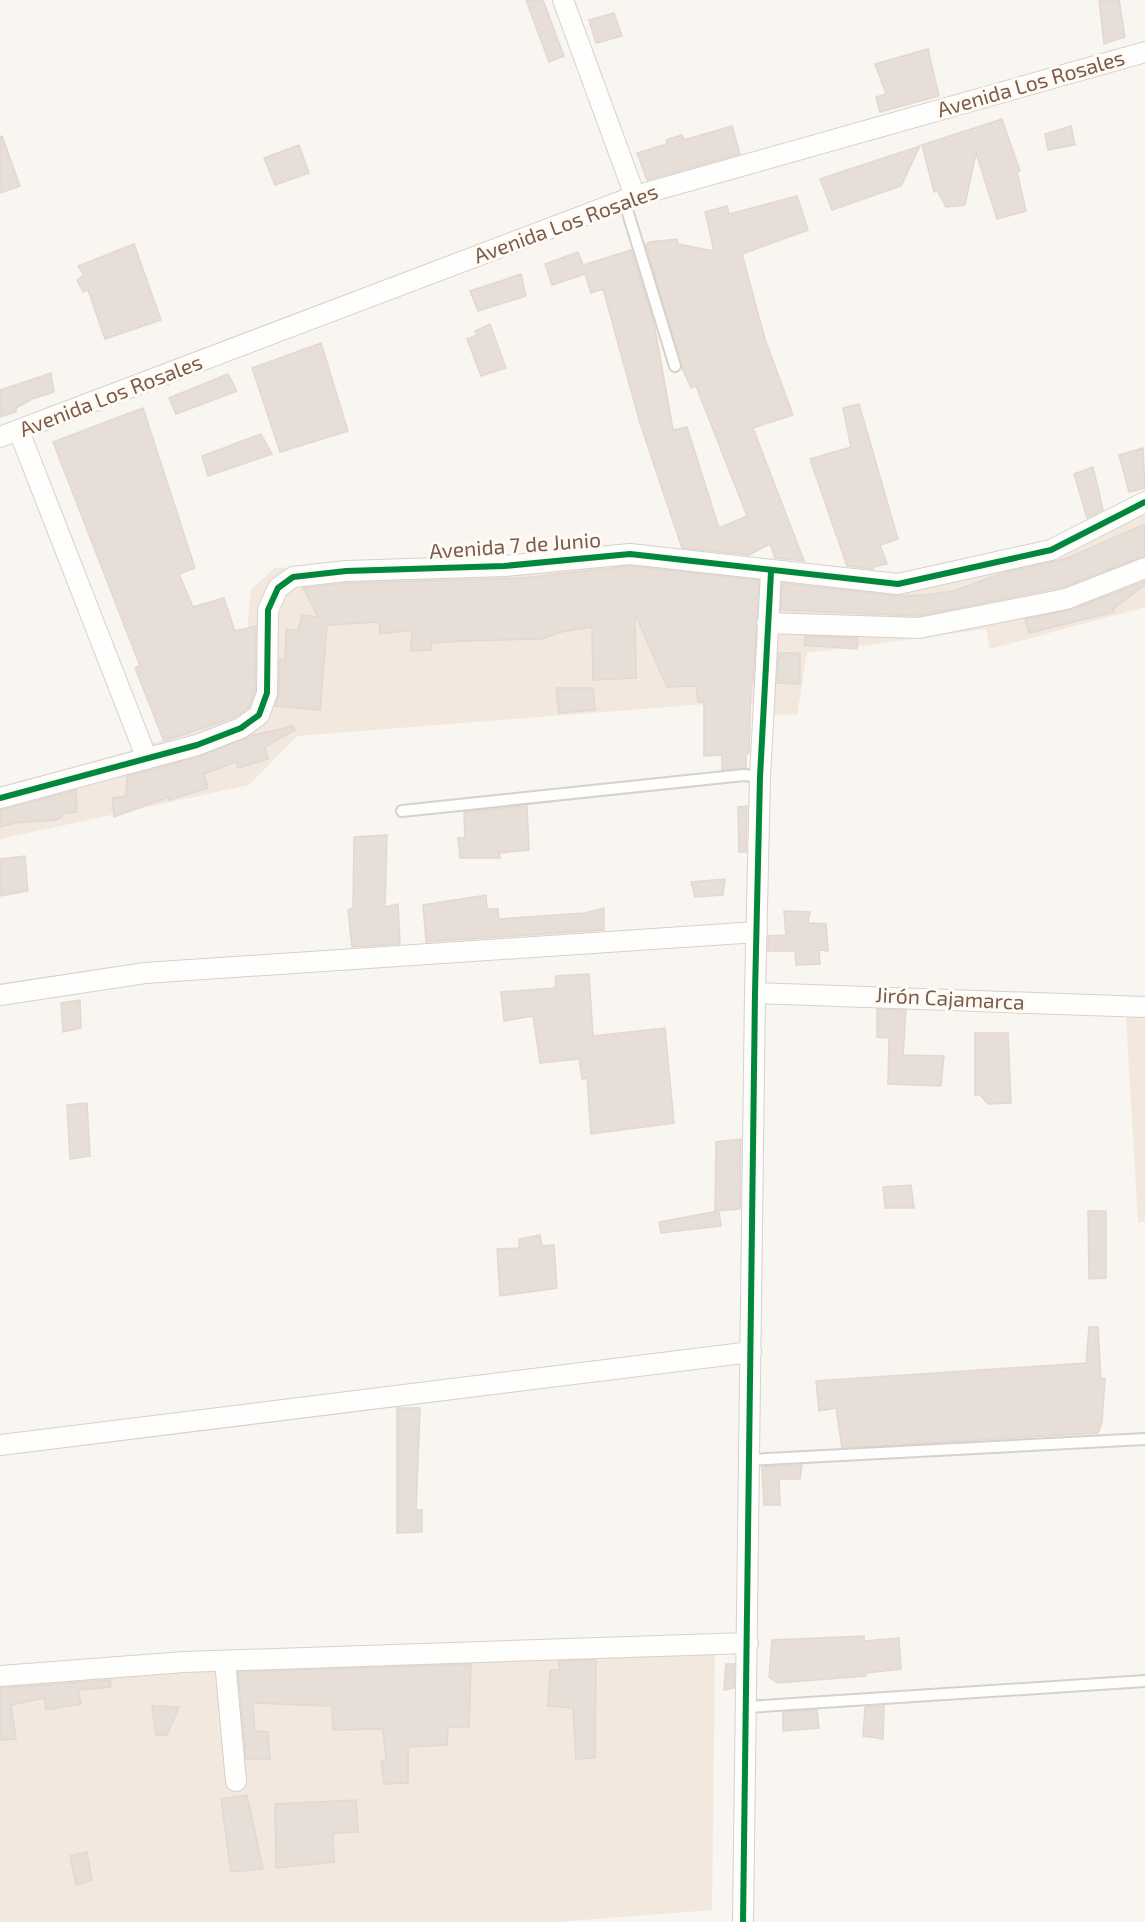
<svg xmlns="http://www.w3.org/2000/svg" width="1145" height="1922" font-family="'Exo 2',sans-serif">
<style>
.residential{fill:#f2e8de}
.building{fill:#e6ded7;stroke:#e2d8d2;stroke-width:1.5}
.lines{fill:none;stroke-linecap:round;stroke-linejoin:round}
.lane-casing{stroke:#d7d1cb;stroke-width:14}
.street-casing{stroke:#d7d1cb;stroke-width:22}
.lane{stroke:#fefefd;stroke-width:10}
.street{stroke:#fefefd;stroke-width:20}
.cycleway-casing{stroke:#fffaf3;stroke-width:10}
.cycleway{stroke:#00873e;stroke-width:6}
.labels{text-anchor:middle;stroke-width:6;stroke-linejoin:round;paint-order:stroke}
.street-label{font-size:21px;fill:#7a5c4d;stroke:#fffaf3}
</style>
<rect width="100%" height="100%" fill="#f9f5f0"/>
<path class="residential" d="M 1145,511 L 1145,607 L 990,649 L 986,629 L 807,653 L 797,715 L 767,714 L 744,701 L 297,736 L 249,785 L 0,839 L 0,790 L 239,717 L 251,589 L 275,568 L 607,560 L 941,582 Z
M 1145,998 L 1145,1222 L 1138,1222 L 1125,1000 Z
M 715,1654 L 712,1910 L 557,1922 L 0,1922 L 0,1681 L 254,1665 Z"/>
<path class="building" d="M 526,0 L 543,0 L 564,56 L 549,62 Z
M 1099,0 L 1119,0 L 1125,37 L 1104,44 Z
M 614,13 L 622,36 L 596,43 L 589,20 Z
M 928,49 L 939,96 L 880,112 L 876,97 L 886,94 L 875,64 Z
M 1002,119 L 1020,171 L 1017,172 L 1026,211 L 997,219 L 976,153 L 965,205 L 946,207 L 937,190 L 934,192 L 922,145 Z
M 732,126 L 740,154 L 647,180 L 637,153 L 667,144 L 666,140 L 682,135 L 684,140 Z
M 1071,126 L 1075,145 L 1048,150 L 1045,134 Z
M 2,136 L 20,186 L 0,193 L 0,137 Z
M 299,145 L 309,173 L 275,185 L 264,158 Z
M 920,146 L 901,186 L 832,210 L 820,179 Z
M 797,196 L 808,230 L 742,254 L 765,339 L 793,415 L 753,428 L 804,561 L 775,558 L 770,544 L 749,555 L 682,548 L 640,423 L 603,289 L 591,293 L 585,274 L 552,285 L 545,264 L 578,252 L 583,265 L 631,250 L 654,323 L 673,430 L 687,427 L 719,528 L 747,516 L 696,386 L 691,388 L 682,368 L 646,245 L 649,242 L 677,239 L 678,244 L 714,251 L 705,212 L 727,206 L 729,214 Z
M 134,244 L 161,320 L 105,339 L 88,290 L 83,292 L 77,280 L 84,275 L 78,266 Z
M 521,274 L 526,296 L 478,311 L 470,291 Z
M 490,324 L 506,368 L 481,376 L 467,339 L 477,335 L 475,331 Z
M 321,343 L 348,431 L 280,452 L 252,368 Z
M 51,373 L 54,392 L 32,399 L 16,408 L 16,412 L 0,417 L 0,390 Z
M 228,374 L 237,391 L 176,414 L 169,398 Z
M 859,404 L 898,539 L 880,545 L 887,564 L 873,567 L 873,569 L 847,566 L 810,459 L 851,447 L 843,408 Z
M 143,408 L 195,568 L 179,574 L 193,607 L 224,598 L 235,631 L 256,626 L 255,691 L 249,707 L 235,717 L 164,741 L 135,668 L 140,666 L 53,442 Z
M 261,434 L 272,454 L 208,476 L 202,456 Z
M 1143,448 L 1145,488 L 1129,492 L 1119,455 Z
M 1093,467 L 1103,510 L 1087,518 L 1074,474 Z
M 1145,524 L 1145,556 L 1063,587 L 918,616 L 781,610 L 782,583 L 897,596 L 928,595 L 953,591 L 1006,572 L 1065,559 Z
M 630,566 L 759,580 L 753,683 L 751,684 L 749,753 L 746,754 L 746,768 L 722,770 L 722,755 L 704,756 L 704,702 L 698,702 L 696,686 L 667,687 L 635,614 L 636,678 L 593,680 L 592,627 L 561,632 L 542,639 L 463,641 L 432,643 L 431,650 L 411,651 L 412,630 L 380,634 L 379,622 L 327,625 L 320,710 L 275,706 L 279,694 L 279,659 L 285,660 L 286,629 L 298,631 L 302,615 L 318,617 L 303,588 L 347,583 L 522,578 Z
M 1145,581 L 1145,585 L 1113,609 L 1114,612 L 1029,633 L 1025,619 L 1070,610 Z
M 805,636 L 858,638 L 857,649 L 804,645 Z
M 779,653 L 800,653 L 800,684 L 777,683 Z
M 556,688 L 593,688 L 595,710 L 559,713 Z
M 293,726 L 295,730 L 265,747 L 268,759 L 238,768 L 236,762 L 204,774 L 208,788 L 169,800 L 169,797 L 114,817 L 112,798 L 126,796 L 127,776 L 201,756 L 250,736 Z
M 76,790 L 77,812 L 61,814 L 62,817 L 56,820 L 15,823 L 0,827 L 0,810 Z
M 527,806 L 529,850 L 499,853 L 500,858 L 460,858 L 458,838 L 465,838 L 464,812 Z
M 747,806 L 746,852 L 739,852 L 738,807 Z
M 387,835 L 385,907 L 398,904 L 400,944 L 352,947 L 348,910 L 353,908 L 354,837 Z
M 25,856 L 28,891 L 0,896 L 0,859 Z
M 725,879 L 723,895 L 695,897 L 691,882 Z
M 486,895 L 487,909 L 498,909 L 499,919 L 585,913 L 604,908 L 604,930 L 426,942 L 423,905 Z
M 784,911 L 810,912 L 808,923 L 826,924 L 828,951 L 819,950 L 820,964 L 796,965 L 795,951 L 768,951 L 768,936 L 786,935 Z
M 589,974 L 593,1036 L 665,1028 L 674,1123 L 591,1134 L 587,1078 L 582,1079 L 579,1059 L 540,1063 L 533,1016 L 504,1021 L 501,992 L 555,988 L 556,976 Z
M 80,1000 L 81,1028 L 63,1032 L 61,1003 Z
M 877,1009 L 906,1010 L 903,1055 L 944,1056 L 941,1086 L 888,1084 L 889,1038 L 877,1037 Z
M 975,1033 L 1008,1033 L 1011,1103 L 988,1104 L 980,1095 L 975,1095 Z
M 87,1103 L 90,1156 L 70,1159 L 67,1105 Z
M 741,1139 L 740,1209 L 715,1211 L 716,1142 Z
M 911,1185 L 914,1208 L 885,1208 L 883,1187 Z
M 719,1211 L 721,1226 L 661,1233 L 659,1222 Z
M 1088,1211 L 1106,1211 L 1106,1278 L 1089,1279 Z
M 540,1235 L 542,1246 L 554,1245 L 557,1288 L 500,1296 L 497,1249 L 519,1248 L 519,1239 Z
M 1089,1327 L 1098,1327 L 1101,1379 L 1105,1378 L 1102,1422 L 1098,1433 L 842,1448 L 836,1408 L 819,1411 L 816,1381 L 1086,1363 Z
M 397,1408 L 420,1408 L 416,1510 L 422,1510 L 422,1532 L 397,1533 Z
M 802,1465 L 800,1479 L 779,1479 L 780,1505 L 764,1505 L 762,1467 Z
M 864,1636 L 864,1641 L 899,1638 L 901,1669 L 866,1673 L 866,1676 L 777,1683 L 769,1677 L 772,1640 Z
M 596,1660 L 595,1758 L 576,1759 L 573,1708 L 548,1706 L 550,1670 L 559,1670 L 559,1661 Z
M 471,1664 L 469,1727 L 448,1727 L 447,1745 L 408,1747 L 408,1783 L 384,1784 L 381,1761 L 386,1761 L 383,1729 L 333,1730 L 332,1706 L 253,1703 L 255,1731 L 268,1732 L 270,1759 L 246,1759 L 238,1672 Z
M 726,1664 L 734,1664 L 734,1688 L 724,1690 Z
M 110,1680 L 111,1687 L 78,1690 L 81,1704 L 46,1710 L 44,1698 L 11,1705 L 16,1739 L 0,1740 L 0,1688 Z
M 152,1706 L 179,1707 L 167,1735 L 156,1735 Z
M 884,1706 L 883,1739 L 863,1736 L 865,1707 Z
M 817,1710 L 819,1728 L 783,1731 L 783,1712 Z
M 247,1795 L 263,1869 L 231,1872 L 221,1799 Z
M 356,1800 L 358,1832 L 333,1833 L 334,1862 L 276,1868 L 275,1804 Z
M 87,1852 L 92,1880 L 76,1885 L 70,1856 Z"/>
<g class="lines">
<g class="lane-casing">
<path id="lane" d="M 624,200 L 675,366
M 402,811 L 744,775 L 760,777
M 750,1460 L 1145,1439
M 747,1707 L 1145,1681"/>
</g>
<g class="street-casing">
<path id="street" d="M 563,0 L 635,196
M 19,431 L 147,759
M 0,437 L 635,196 L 1145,52
M 767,623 L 919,628 L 1066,599 L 1145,568
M 0,798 L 197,745 L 241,728 L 259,715 L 267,693 L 268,610 L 278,588 L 293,577 L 346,571 L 504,566 L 630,554 L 898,584 L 1051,550 L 1145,502
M 755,993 L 1145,1007
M 0,995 L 145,973 L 757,932
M 0,1445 L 751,1352
M 225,1661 L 236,1781
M 0,1676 L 184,1662 L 748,1643
M 743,1922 L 755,993 L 760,777 L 771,572"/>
</g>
<use href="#lane" class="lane"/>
<use href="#street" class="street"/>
<g class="cycleway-casing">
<path id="cycleway" d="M 0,798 L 197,745 L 241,728 L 259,715 L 267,693 L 268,610 L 278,588 L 293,577 L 346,571 L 504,566 L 630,554 L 898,584 L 1051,550 L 1145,502
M 743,1922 L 755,993 L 760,777 L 771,572"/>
</g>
<use href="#cycleway" class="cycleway"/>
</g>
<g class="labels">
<g class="street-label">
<text transform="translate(1031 84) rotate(-16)" y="7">Avenida Los Rosales</text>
<text transform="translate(566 224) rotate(-20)" y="7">Avenida Los Rosales</text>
<text transform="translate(111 396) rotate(-21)" y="7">Avenida Los Rosales</text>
<text transform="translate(515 546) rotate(-4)" y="7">Avenida 7 de Junio</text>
<text transform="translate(950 999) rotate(3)" y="7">Jirón Cajamarca</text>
</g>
</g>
</svg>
